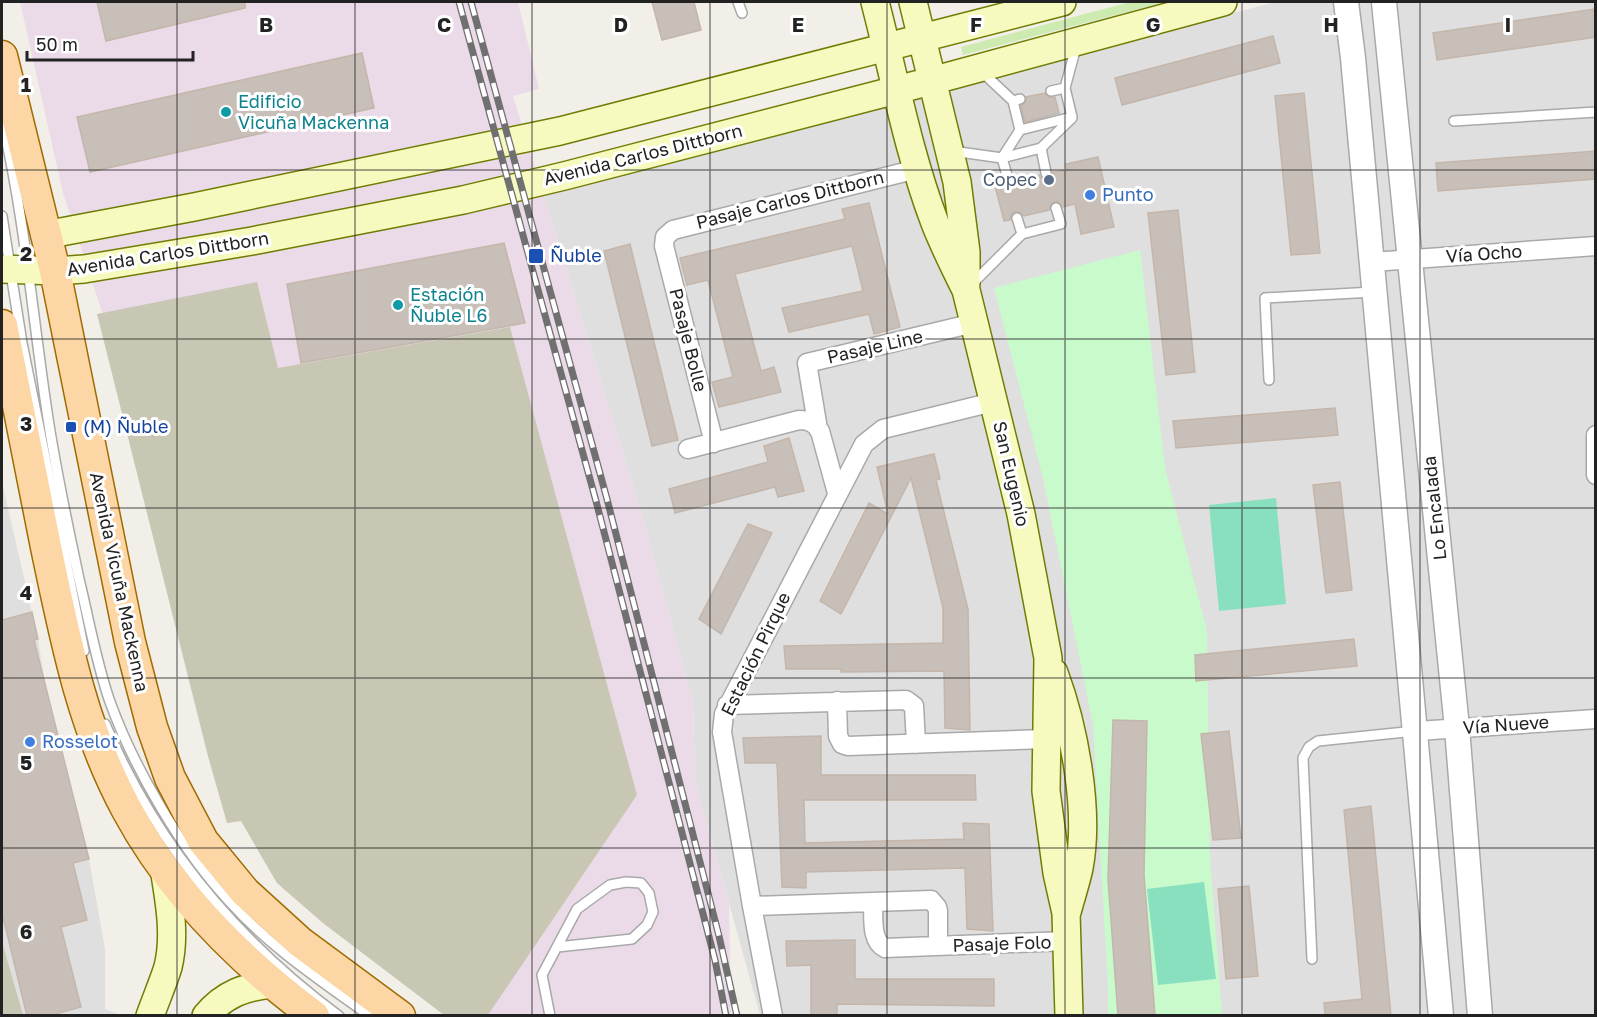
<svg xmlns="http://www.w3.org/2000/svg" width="1597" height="1017" font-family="'Golos Text',sans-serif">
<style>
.residential{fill:#e0dfdf}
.industrial{fill:#ebdbe8}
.construction{fill:#c7c7b4}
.grass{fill:#cdebb0}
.park{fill:#c8facc}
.pitch{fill:#88e0be}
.building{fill:#c7bfb8;stroke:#c4b6ab;stroke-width:1.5}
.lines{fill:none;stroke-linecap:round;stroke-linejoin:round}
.service-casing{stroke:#a9a9a9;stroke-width:12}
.minor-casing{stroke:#a9a9a9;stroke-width:21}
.tertiary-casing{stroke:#a9a9a9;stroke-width:27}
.secondary-casing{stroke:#707d05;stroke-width:30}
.primary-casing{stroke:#a06b00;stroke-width:33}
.service{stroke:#fff;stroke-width:9}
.minor{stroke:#fff;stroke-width:18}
.tertiary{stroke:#fff;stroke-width:24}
.secondary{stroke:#f7fabf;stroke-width:27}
.primary{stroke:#fcd6a4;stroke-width:30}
.rail-casing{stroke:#707070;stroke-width:7}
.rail{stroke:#fff;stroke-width:4.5;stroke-dasharray:14;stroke-linecap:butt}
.grid{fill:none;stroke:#222;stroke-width:1.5;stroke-opacity:0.55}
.culture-dot{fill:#0f9aa8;stroke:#fff;stroke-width:2}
.service-dot{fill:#5c6f8a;stroke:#fff;stroke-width:2}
.shop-dot{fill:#3f7fe0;stroke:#fff;stroke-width:2}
.transit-dot{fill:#1a4fb4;stroke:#fff;stroke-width:2}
.labels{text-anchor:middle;stroke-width:6;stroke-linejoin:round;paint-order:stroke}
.culture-label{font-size:18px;fill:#0d838f;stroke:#fff;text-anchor:start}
.street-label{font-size:18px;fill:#222;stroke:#fff}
.service-label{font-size:18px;fill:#4e5e75;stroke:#fff;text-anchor:end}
.shop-label{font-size:18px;fill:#366cbe;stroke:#fff;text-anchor:start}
.transit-label{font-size:18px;fill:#164399;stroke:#fff;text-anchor:start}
.grid-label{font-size:20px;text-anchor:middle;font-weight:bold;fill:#222;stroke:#fff;stroke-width:6;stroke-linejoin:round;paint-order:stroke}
</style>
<rect width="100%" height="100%" fill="#f2efe9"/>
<path class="residential" d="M 1276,2 L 1595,2 L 1595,1015 L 760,1015 L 695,781 L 693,702 L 640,509 L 543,193 Z
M 2,482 L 38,639 L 45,683 L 89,859 L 105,949 L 105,1009 L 120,1015 L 2,1015 Z"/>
<path class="industrial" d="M 20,2 L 518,2 L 539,89 L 513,96 L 640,509 L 693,702 L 695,781 L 729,904 L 731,1015 L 444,1015 L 323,923 L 277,883 L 241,821 L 227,823 L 208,756 L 134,460 L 105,321 L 63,193 Z"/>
<path class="construction" d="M 257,282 L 278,368 L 510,327 L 637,795 L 488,1015 L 444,1015 L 323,923 L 277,883 L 241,821 L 227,823 L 208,756 L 97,314 Z
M 2,942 L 23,1015 L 2,1015 Z"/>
<path class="grass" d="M 1130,2 L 1165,2 L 963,55 L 961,47 Z"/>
<path class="park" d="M 1140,250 L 1165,468 L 1207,631 L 1210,856 L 1222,1015 L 1108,1015 L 1108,987 L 1093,725 L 1043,478 L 994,288 Z"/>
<path class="pitch" d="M 1276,498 L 1286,604 L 1219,611 L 1209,505 Z
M 1204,882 L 1216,979 L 1158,985 L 1147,889 Z"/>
<path class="building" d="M 97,2 L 245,2 L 245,8 L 106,41 Z
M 652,2 L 694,2 L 701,30 L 662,40 Z
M 1594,9 L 1596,37 L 1437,60 L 1433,33 Z
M 1273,36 L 1280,63 L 1122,105 L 1115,78 Z
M 362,53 L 374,108 L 90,172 L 77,117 Z
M 1045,93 L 1048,97 L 1055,97 L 1059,113 L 1025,122 L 1021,106 L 1025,103 L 1026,97 Z
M 1304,93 L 1320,253 L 1291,255 L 1275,96 Z
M 1596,151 L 1596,179 L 1438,191 L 1436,163 Z
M 1098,157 L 1114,227 L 1081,234 L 1075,204 L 1063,207 L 1057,201 L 1051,204 L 1049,210 L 1024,216 L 1019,212 L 1014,212 L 1011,216 L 1010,220 L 1004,221 L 995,186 L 1003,184 L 1005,187 L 1010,189 L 1014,186 L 1016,181 L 1039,175 L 1043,179 L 1048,179 L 1052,176 L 1053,172 L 1067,170 L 1066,164 Z
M 869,203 L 900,327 L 874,334 L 869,314 L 789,332 L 782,308 L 863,291 L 852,246 L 735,274 L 761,371 L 774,367 L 781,392 L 719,407 L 712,382 L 733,377 L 708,280 L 687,285 L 680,258 L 845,219 L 842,209 Z
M 1178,210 L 1195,372 L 1166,375 L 1148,213 Z
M 504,243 L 525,323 L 301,363 L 287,284 Z
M 630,244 L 678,440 L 652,446 L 604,251 Z
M 1335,408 L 1338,435 L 1176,448 L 1173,421 Z
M 789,438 L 804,491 L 778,497 L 775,487 L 675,513 L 669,489 L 768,462 L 764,446 Z
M 934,454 L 940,479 L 936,480 L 968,609 L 970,730 L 945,728 L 944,671 L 841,672 L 841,669 L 786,669 L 784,646 L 943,643 L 943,608 L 911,478 L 841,614 L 820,601 L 869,503 L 888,514 L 877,467 Z
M 1340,482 L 1352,590 L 1326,593 L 1313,485 Z
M 748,524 L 772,533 L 721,634 L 699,619 Z
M 32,612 L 38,639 L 34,640 L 89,859 L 73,863 L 87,920 L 61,927 L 81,1007 L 48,1016 L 27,1016 L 2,913 L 2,620 Z
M 1354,639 L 1357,666 L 1196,681 L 1195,655 Z
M 1113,720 L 1147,721 L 1144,875 L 1155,1016 L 1118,1016 L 1108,879 Z
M 1229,731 L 1241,838 L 1213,840 L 1201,734 Z
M 821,736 L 821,775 L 975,775 L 976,800 L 804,800 L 805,843 L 964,839 L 963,823 L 989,824 L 993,931 L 967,929 L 965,868 L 806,872 L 806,888 L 782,887 L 777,763 L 745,763 L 743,738 Z
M 1371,806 L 1391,1016 L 1325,1016 L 1324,1003 L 1362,999 L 1344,810 Z
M 1249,886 L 1258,976 L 1226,979 L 1218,889 Z
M 855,940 L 855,979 L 994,979 L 994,1006 L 837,1004 L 837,1016 L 811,1016 L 811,965 L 787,966 L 786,941 Z"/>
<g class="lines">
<g class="service-casing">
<path id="service" d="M 738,2 L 742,13
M 982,72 L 1013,101
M 1065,88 L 1076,47
M 1020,99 L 1013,101 L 1020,130 L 1072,117 L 1065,88 L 1051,91
M 2,120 C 24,214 32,310 46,405 C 54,463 67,522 79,579 C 89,620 96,662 110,702 C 134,768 181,849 229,901 C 270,947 320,980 370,1016
M 1454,121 L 1596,112
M 1041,148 L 1072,118
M 952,151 L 1002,158 L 1020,130
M 1009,182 L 1002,158 L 1041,148 L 1046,173
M 2,216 L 22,343 L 84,651
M 1017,218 L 1022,234 L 1061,224 L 1056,208
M 972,284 L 1022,234
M 1269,380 L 1265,298 L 1373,292
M 105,724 C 155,843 236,940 339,1016
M 1312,959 L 1303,758 L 1309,747 L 1318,741 L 1415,731
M 550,1016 L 542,975 L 577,909 L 610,885 L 626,882 L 641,883 L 649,893 L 653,912 L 647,925 L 632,939 L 557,947"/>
</g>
<g class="minor-casing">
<path id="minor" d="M 1372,262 L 1596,246
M 818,429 L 807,363 L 974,323
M 1596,435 L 1596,475
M 714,443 L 664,246 L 665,237 L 673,230 L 917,169
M 688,449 L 799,420 C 809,420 815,423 820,431 L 837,493
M 837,701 L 838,736 L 842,744 L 848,746 L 1046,739
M 727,705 L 906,700 L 914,706 L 916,744
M 1417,731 L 1596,719
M 873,902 C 874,916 870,941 885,948 L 1066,941
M 752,906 L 931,900 L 937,907 L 938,911 L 938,946
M 773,1016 L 752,906 L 722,732 L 724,714 L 864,444 L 883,429 L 993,402"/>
</g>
<g class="tertiary-casing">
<path id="tertiary" d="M 1346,2 L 1353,58 C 1381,377 1414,696 1441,1016
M 1384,2 L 1457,728 L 1480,1016"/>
</g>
<g class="secondary-casing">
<path id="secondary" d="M 875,2 C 894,75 908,152 935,223 C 944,246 955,268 966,290 L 1021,514 L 1048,658 L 1046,791 L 1057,873 L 1066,913 L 1069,1016
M 913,2 L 957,182 L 966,252 L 966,283
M 45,235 L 194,207 L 560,131 L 1062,2
M 2,269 L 55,271 L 84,269 L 252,241 L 463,200 L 564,176 L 931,81 L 1223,2
M 1054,673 C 1074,727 1090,810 1079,868 C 1076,882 1071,897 1067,912
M 150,1016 C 156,999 163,983 168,967 C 176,935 169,900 164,868
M 206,1016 C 224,994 246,986 274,984"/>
</g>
<g class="primary-casing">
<path id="primary" d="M 2,56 L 55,271 L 130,642 L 152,727 L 170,778 L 203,841 L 245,892 L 300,942 L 400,1016
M 2,325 C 16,399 31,473 46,547 C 65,638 82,727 127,810 C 171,892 239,960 314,1016"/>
</g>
<use href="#service" class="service"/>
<use href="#minor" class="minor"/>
<use href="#tertiary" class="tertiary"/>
<use href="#secondary" class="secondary"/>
<use href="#primary" class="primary"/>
<g class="rail-casing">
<path id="rail" d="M 459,2 L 596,501 L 715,960 L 726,1016
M 471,2 L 607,499 L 719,936 L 737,1016"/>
</g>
<use href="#rail" class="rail"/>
</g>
<path class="grid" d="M 177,2 L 177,1016M 355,2 L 355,1016M 532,2 L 532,1016M 710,2 L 710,1016M 887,2 L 887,1016M 1065,2 L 1065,1016M 1242,2 L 1242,1016M 1420,2 L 1420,1016M 2,170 L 1596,170M 2,339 L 1596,339M 2,508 L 1596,508M 2,678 L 1596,678M 2,848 L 1596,848"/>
<g class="culture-dot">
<circle cx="226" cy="112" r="6"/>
<circle cx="398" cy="305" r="6"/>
</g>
<circle class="service-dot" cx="1049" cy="180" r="6"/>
<g class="shop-dot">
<circle cx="1090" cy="195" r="6"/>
<circle cx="30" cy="742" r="6"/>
</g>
<g class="transit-dot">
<rect x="528" y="248" width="16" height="16" rx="3"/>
<rect x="65" y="421" width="12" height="12" rx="3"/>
</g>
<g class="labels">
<g class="culture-label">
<text x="238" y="108">Edificio<tspan x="238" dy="21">Vicuña Mackenna</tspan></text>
<text x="410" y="301">Estación<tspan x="410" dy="21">Ñuble L6</tspan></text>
</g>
<g class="street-label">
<text transform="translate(643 155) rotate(-14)" y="6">Avenida Carlos Dittborn</text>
<text transform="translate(790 200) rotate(-14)" y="6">Pasaje Carlos Dittborn</text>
<text transform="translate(168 254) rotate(-9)" y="6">Avenida Carlos Dittborn</text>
<text transform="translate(1484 254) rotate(-4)" y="6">Vía Ocho</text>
<text transform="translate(688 340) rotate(76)" y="6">Pasaje Bolle</text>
<text transform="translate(875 347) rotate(-13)" y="6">Pasaje Line</text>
<text transform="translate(1011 474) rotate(77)" y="6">San Eugenio</text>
<text transform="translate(1435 508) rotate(-96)" y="6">Lo Encalada</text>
<text transform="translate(119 582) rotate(78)" y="6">Avenida Vicuña Mackenna</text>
<text transform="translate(756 654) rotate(-64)" y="6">Estación Pirque</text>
<text transform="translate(1506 725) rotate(-4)" y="6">Vía Nueve</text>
<text transform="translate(1002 944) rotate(-2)" y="6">Pasaje Folo</text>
</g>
<g class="service-label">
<text x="1037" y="186">Copec</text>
</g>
<g class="shop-label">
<text x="1102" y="201">Punto</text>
<text x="42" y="748">Rosselot</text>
</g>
<g class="transit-label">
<text x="550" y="262">Ñuble</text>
<text x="83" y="433">(M) Ñuble</text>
</g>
</g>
<g class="grid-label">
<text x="266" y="32">B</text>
<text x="444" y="32">C</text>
<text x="621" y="32">D</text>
<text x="798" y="32">E</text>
<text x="976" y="32">F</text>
<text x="1153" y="32">G</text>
<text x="1331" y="32">H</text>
<text x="1508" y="32">I</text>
<text x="26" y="92">1</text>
<text x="26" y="261">2</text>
<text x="26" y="431">3</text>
<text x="26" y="600">4</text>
<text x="26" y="770">5</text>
<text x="26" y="939">6</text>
</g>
<rect width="1597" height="1017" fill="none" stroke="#222222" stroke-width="6"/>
<path d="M27 51v9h166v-9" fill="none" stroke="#222222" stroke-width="3"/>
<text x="36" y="51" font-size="18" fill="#222222" stroke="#ffffff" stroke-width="4.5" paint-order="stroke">50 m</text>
</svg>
